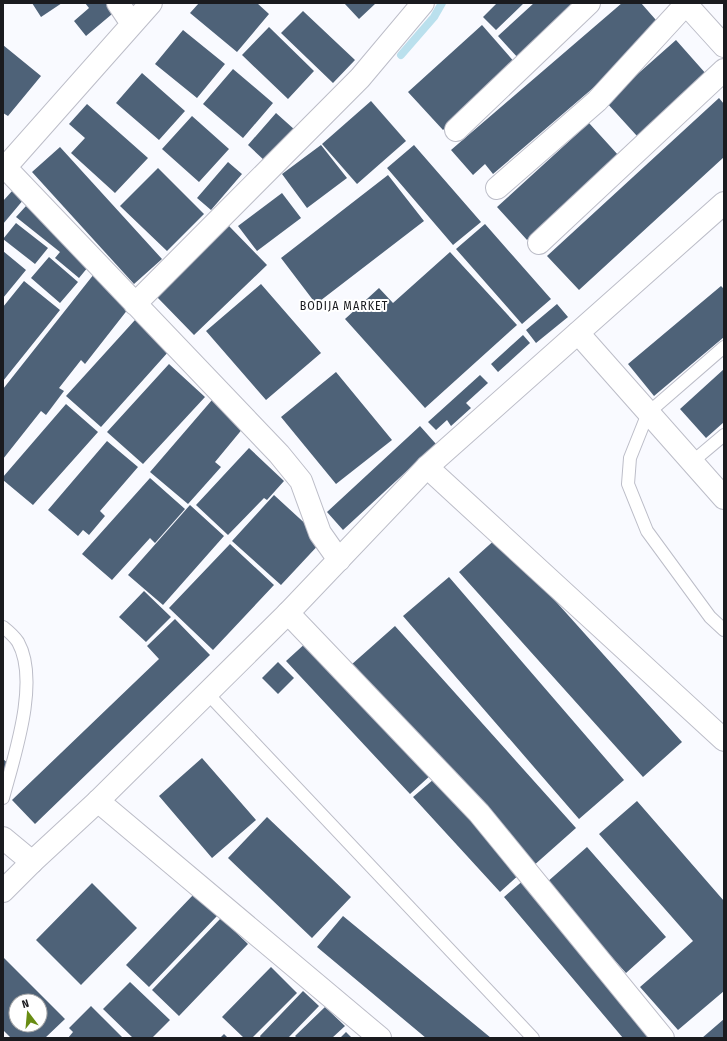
<svg xmlns="http://www.w3.org/2000/svg" width="727" height="1041" font-family="'Fira Sans Condensed',sans-serif">
<style>
.lines{fill:none;stroke-linecap:round;stroke-linejoin:round}
.stream{stroke:#bae0ed;stroke-width:8}
.building{fill:#4e6278;fill-rule:evenodd}
.service-casing{stroke:#bcbdc8;stroke-width:14}
.minor-casing{stroke:#bcbdc8;stroke-width:24}
.tertiary-casing{stroke:#bcbdc8;stroke-width:24}
.service{stroke:#fff;stroke-width:12}
.minor{stroke:#fff;stroke-width:22}
.tertiary{stroke:#fff;stroke-width:22}
.labels{text-anchor:middle;stroke-width:4;stroke-linejoin:round;paint-order:stroke}
.neighbourhood-label{font-size:12px;letter-spacing:1px;fill:#1a1b1f;stroke:#fff}
</style>
<rect width="100%" height="100%" fill="#f9faff"/>
<g class="lines">
<path class="stream" d="M 401,55 L 434,17 L 442,3"/>
</g>
<path class="building" d="M 32,3 L 62,3 L 41,17 Z
M 85,3 L 113,3 L 118,9 L 86,36 L 74,21 L 89,8 Z
M 199,3 L 257,3 L 269,14 L 237,52 L 190,13 Z
M 344,3 L 376,3 L 359,19 Z
M 497,3 L 524,3 L 496,30 L 483,17 Z
M 534,3 L 580,3 L 519,59 L 498,36 Z
M 622,3 L 641,3 L 663,28 L 493,174 L 485,164 L 473,175 L 451,150 Z
M 303,11 L 355,60 L 333,83 L 281,33 Z
M 482,25 L 516,64 L 443,130 L 408,92 Z
M 269,27 L 314,71 L 288,99 L 242,55 Z
M 183,30 L 225,64 L 197,98 L 155,64 Z
M 676,40 L 707,75 L 637,136 L 606,102 Z
M 3,45 L 41,76 L 8,116 L 3,113 Z
M 233,69 L 273,103 L 243,138 L 203,104 Z
M 142,73 L 185,111 L 159,140 L 116,103 Z
M 719,98 L 724,104 L 724,157 L 579,290 L 547,256 Z
M 371,101 L 406,141 L 357,184 L 322,144 Z
M 87,104 L 148,158 L 115,193 L 71,153 L 85,138 L 69,124 Z
M 276,113 L 295,130 L 266,162 L 248,145 Z
M 192,116 L 229,149 L 199,182 L 162,149 Z
M 589,123 L 619,156 L 527,240 L 497,207 Z
M 321,145 L 347,178 L 307,208 L 282,174 Z
M 414,145 L 481,222 L 453,245 L 387,168 Z
M 60,147 L 162,259 L 134,284 L 32,172 Z
M 228,162 L 242,174 L 211,210 L 197,198 Z
M 158,168 L 204,214 L 167,251 L 120,206 Z
M 388,175 L 424,221 L 316,304 L 281,258 Z
M 13,190 L 24,199 L 3,224 L 3,201 Z
M 282,193 L 301,218 L 257,251 L 238,226 Z
M 26,206 L 93,261 L 79,278 L 55,258 L 60,252 L 16,217 Z
M 16,223 L 48,248 L 35,264 L 3,239 Z
M 485,224 L 551,299 L 522,324 L 456,249 Z
M 229,226 L 267,265 L 194,335 L 157,297 Z
M 3,251 L 26,270 L 3,298 Z
M 450,252 L 517,325 L 425,408 L 345,319 L 379,288 L 393,303 Z
M 49,257 L 78,282 L 60,303 L 31,278 Z
M 94,274 L 132,304 L 85,364 L 81,360 L 59,388 L 64,391 L 46,415 L 41,411 L 3,459 L 3,389 Z
M 24,281 L 60,310 L 3,381 L 3,307 Z
M 261,284 L 321,353 L 266,400 L 206,331 Z
M 721,286 L 724,289 L 724,337 L 654,396 L 628,364 Z
M 557,304 L 568,317 L 536,343 L 526,330 Z
M 135,320 L 169,351 L 101,427 L 66,396 Z
M 523,335 L 530,343 L 498,372 L 491,364 Z
M 169,364 L 205,397 L 143,464 L 107,432 Z
M 724,369 L 724,422 L 706,438 L 680,409 Z
M 336,372 L 392,440 L 336,484 L 281,417 Z
M 480,375 L 488,383 L 466,403 L 471,408 L 451,426 L 447,420 L 436,430 L 428,422 Z
M 212,400 L 244,427 L 215,462 L 221,467 L 188,504 L 150,472 Z
M 66,404 L 98,432 L 33,505 L 3,480 L 3,477 Z
M 420,426 L 436,444 L 343,530 L 327,512 Z
M 107,441 L 138,467 L 100,511 L 105,516 L 89,535 L 83,530 L 78,536 L 48,510 Z
M 249,448 L 284,481 L 267,500 L 264,498 L 228,535 L 196,505 Z
M 150,478 L 185,509 L 155,543 L 150,538 L 112,580 L 82,554 Z
M 274,495 L 323,540 L 281,585 L 232,541 Z
M 190,505 L 224,536 L 163,605 L 128,575 Z
M 498,537 L 682,742 L 643,777 L 459,572 Z
M 230,544 L 274,585 L 213,650 L 169,608 Z
M 449,577 L 624,780 L 579,819 L 403,616 Z
M 144,591 L 171,617 L 146,642 L 119,617 Z
M 175,619 L 210,655 L 35,824 L 12,800 L 159,659 L 147,646 Z
M 395,626 L 576,828 L 532,867 L 351,665 Z
M 308,641 L 432,774 L 410,794 L 286,661 Z
M 278,662 L 294,678 L 278,694 L 262,678 Z
M 202,758 L 256,820 L 212,858 L 159,796 Z
M 3,759 L 9,764 L 3,771 Z
M 434,779 L 521,873 L 500,892 L 413,797 Z
M 637,801 L 724,901 L 724,991 L 678,1030 L 640,987 L 693,941 L 599,834 Z
M 267,817 L 351,897 L 312,938 L 228,858 Z
M 587,847 L 666,937 L 626,973 L 546,883 Z
M 525,879 L 660,1038 L 623,1038 L 504,897 Z
M 92,883 L 137,928 L 81,985 L 36,940 Z
M 194,894 L 217,916 L 149,987 L 126,965 Z
M 343,916 L 491,1038 L 426,1038 L 317,947 Z
M 221,918 L 248,944 L 179,1016 L 152,990 Z
M 3,957 L 65,1019 L 45,1038 L 11,1038 L 3,1030 ZM 16,1001 L 40,1001 L 40,1025 L 16,1025 Z
M 271,967 L 297,993 L 252,1038 L 244,1038 L 222,1017 Z
M 130,982 L 170,1020 L 152,1038 L 133,1038 L 103,1009 Z
M 303,991 L 319,1006 L 288,1038 L 261,1038 L 260,1036 Z
M 91,1006 L 123,1038 L 68,1038 L 73,1032 L 69,1028 Z
M 325,1007 L 345,1026 L 332,1038 L 297,1038 L 295,1036 Z
M 724,1019 L 724,1038 L 702,1038 Z
M 346,1032 L 352,1038 L 340,1038 Z
M 224,1034 L 228,1038 L 220,1038 Z"/>
<g class="lines">
<g class="service-casing">
<path id="service" d="M 724,347 L 648,413 L 630,458 L 628,484 L 647,531 L 710,617 L 724,630
M 692,462 L 724,435
M 3,627 C 8,631 14,636 18,642 C 40,681 14,757 3,798
M 207,693 L 533,1038"/>
</g>
<g class="minor-casing">
<path id="minor" d="M 118,3 L 132,24
M 685,3 L 724,46
M 456,130 L 589,3
M 5,167 L 279,454 L 301,481 L 320,533 L 339,560
M 3,170 L 151,3
M 497,188 L 597,101 L 686,4
M 539,243 L 724,70
M 135,304 L 360,78 L 423,3
M 578,333 L 724,498
M 427,467 L 724,740
M 288,613 L 479,813 L 663,1038
M 98,801 L 380,1038
M 3,838 L 32,862"/>
</g>
<g class="tertiary-casing">
<path id="tertiary" d="M 3,891 L 32,862 L 98,801 L 288,613 L 427,467 L 724,203"/>
</g>
<use href="#service" class="service"/>
<use href="#minor" class="minor"/>
<use href="#tertiary" class="tertiary"/>
</g>
<g class="labels">
<g class="neighbourhood-label">
<text x="344" y="310">BODIJA MARKET</text>
</g>
</g>
<rect width="727" height="1041" fill="none" stroke="#1a1b1f" stroke-width="8"/>
<g transform="translate(28 1013) rotate(344)"><circle r="19" fill="#ffffff" stroke="#a3a4a5"/>
<path d="M0-3L7 15L0 10L-7 15Z" fill="#688c13"/>
<text y="-6" font-size="11" font-weight="bold" text-anchor="middle" fill="#1a1b1f">N</text>
</g>
</svg>
